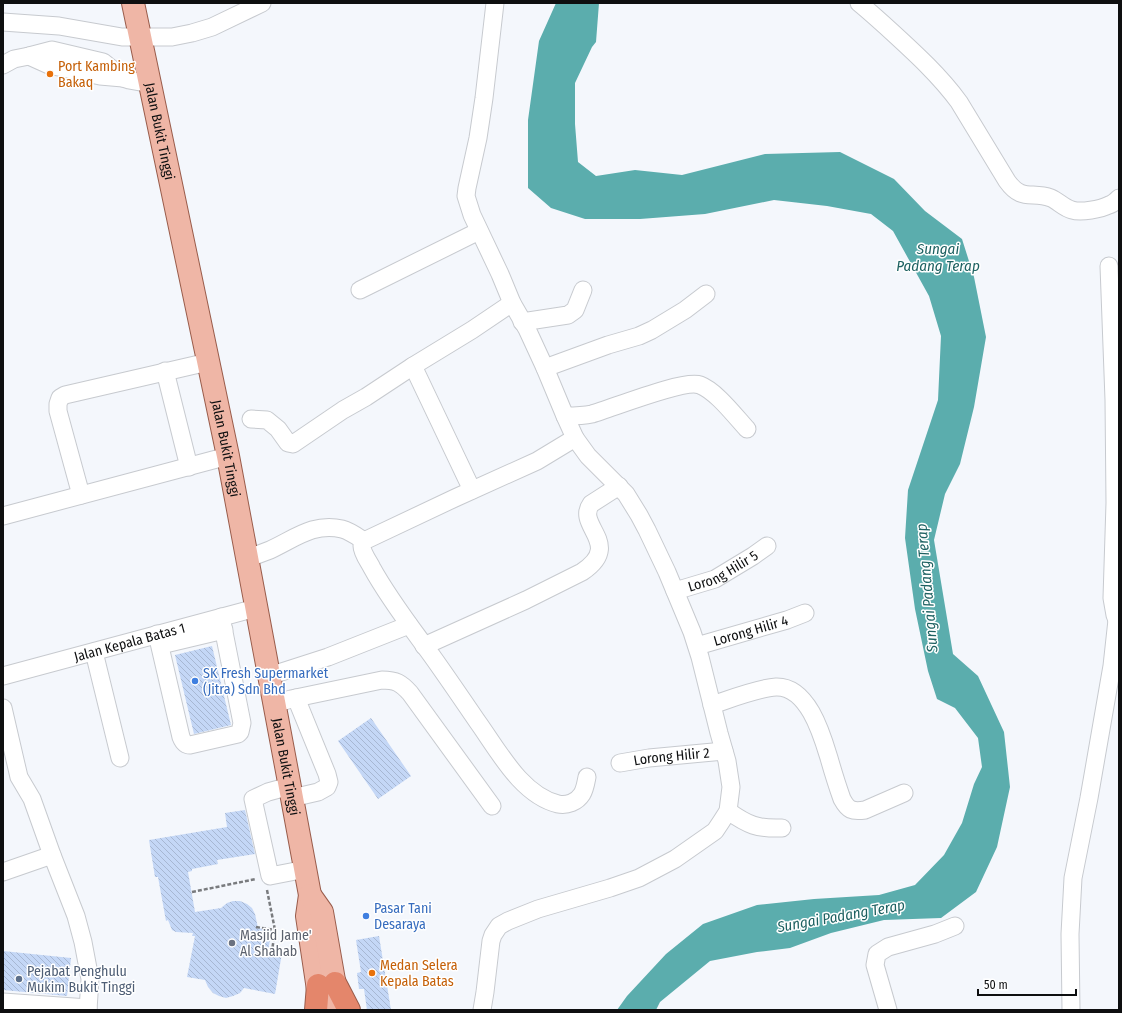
<svg xmlns="http://www.w3.org/2000/svg" width="1122" height="1013" font-family="'Fira Sans Condensed',sans-serif">
<style>
.water{fill:#5badad}
.building{fill:url(#building-back-hatch)}
.lines{fill:none;stroke-linecap:round;stroke-linejoin:round}
.minor-casing{stroke:#c7cacf;stroke-width:19}
.major-casing{stroke:#995c4b;stroke-width:24}
.highway-casing{stroke:#995c4b;stroke-width:24}
.path{stroke:#797b7e;stroke-width:2.5;stroke-dasharray:4 2;stroke-linecap:butt}
.minor{stroke:#fff;stroke-width:17}
.major{stroke:#efb6a6;stroke-width:22}
.highway{stroke:#e4866b;stroke-width:22}
.food-dot{fill:#e8710a;stroke:#fff;stroke-width:1.5}
.shop-dot{fill:#3f7fe0;stroke:#fff;stroke-width:1.5}
.worship-dot{fill:#6b7280;stroke:#fff;stroke-width:1.5}
.service-dot{fill:#5c6f8a;stroke:#fff;stroke-width:1.5}
.labels{text-anchor:middle;stroke-width:3;stroke-linejoin:round;paint-order:stroke}
.food-label{font-size:14px;fill:#c56008;stroke:#fff;text-anchor:start}
.street-label{font-size:14px;fill:#0e0f10;stroke:#fff}
.shop-label{font-size:14px;fill:#366cbe;stroke:#fff;text-anchor:start}
.worship-label{font-size:14px;fill:#5b616d;stroke:#fff;text-anchor:start}
.service-label{font-size:14px;fill:#4e5e75;stroke:#fff;text-anchor:start}
.water-label{font-size:15px;font-style:italic;fill:#1d6161;stroke:#fff}
</style>
<defs>
<pattern id="building-back-hatch" width="6" height="6" patternUnits="userSpaceOnUse"><rect width="6" height="6" fill="#c4d7f6"/><path d="M-1 5l2 2M0 0l6 6M5-1l2 2" fill="none" stroke="#a7b7d2"/></pattern>
</defs>
<rect width="100%" height="100%" fill="#f4f7fc"/>
<path class="water" d="M 556,3 L 599,3 L 596,42 L 592,47 L 575,83 L 575,124 L 578,162 L 596,176 L 635,170 L 682,175 L 765,154 L 840,152 L 894,179 L 925,211 L 962,239 L 974,277 L 986,337 L 974,407 L 960,464 L 945,494 L 934,540 L 953,654 L 978,676 L 1004,732 L 1010,787 L 997,847 L 976,892 L 941,918 L 884,920 L 831,933 L 790,948 L 757,952 L 710,961 L 660,1002 L 656,1010 L 617,1010 L 627,996 L 666,954 L 703,924 L 757,905 L 814,899 L 879,895 L 915,885 L 944,855 L 962,823 L 974,784 L 982,767 L 978,738 L 955,708 L 937,699 L 928,671 L 915,609 L 905,538 L 908,490 L 938,400 L 941,336 L 929,296 L 893,231 L 871,214 L 827,206 L 774,200 L 705,214 L 640,219 L 585,219 L 551,208 L 528,188 L 528,120 L 539,41 Z"/>
<path class="building" d="M 212,646 L 231,725 L 194,734 L 175,655 Z
M 371,718 L 411,776 L 378,799 L 338,741 Z
M 245,810 L 255,854 L 217,860 L 218,864 L 192,869 L 192,871 L 188,872 L 195,912 L 221,908 L 227,903 L 233,901 L 240,901 L 247,904 L 252,908 L 255,914 L 258,928 L 272,931 L 268,950 L 282,953 L 275,994 L 244,988 L 240,993 L 233,996 L 226,998 L 219,996 L 213,993 L 208,987 L 205,980 L 187,977 L 195,936 L 192,936 L 193,933 L 176,932 L 172,930 L 168,920 L 166,921 L 158,877 L 155,877 L 149,840 L 227,827 L 225,813 Z
M 379,936 L 391,1010 L 367,1010 L 364,989 L 359,989 L 357,973 L 361,972 L 356,940 Z
M 3,951 L 71,958 L 67,996 L 3,990 Z"/>
<g class="lines">
<g class="minor-casing">
<g id="minor">
<path d="M 859,3 C 870,12 881,22 892,32 C 916,54 940,76 959,102 L 1007,181 C 1022,202 1031,191 1051,198 C 1058,201 1064,208 1072,210 C 1081,213 1101,209 1109,205 C 1113,204 1116,201 1119,198"/>
<path d="M 3,22 L 59,26 L 122,37 L 172,37 L 192,33 L 212,27 L 262,3"/>
<path d="M 29,56 L 49,65 L 100,76 L 123,78"/>
<path d="M 3,65 L 14,59 L 29,56 L 52,50 L 103,62 L 123,78 L 129,80 L 140,82 L 150,82"/>
<path d="M 1109,266 L 1114,400 L 1115,503 L 1112,598 L 1115,615 L 1117,620 L 1119,620"/>
<path d="M 360,290 L 479,231"/>
<path d="M 522,322 L 568,315 L 575,310 L 583,290"/>
<path d="M 413,366 L 472,490"/>
<path d="M 545,368 L 608,345 L 639,336 L 652,330 L 685,310 L 706,294"/>
<path d="M 165,371 L 189,467"/>
<path d="M 565,416 C 573,416 583,416 592,414 C 613,408 684,379 700,385 C 716,391 735,416 747,429"/>
<path d="M 251,419 L 267,420 L 278,429 L 288,443 L 293,444 L 343,410 L 366,397 L 413,366 L 472,330 L 512,303"/>
<path d="M 575,438 L 537,461 L 455,498 L 364,541 C 363,543 362,543 362,546 C 362,553 369,562 372,568 C 389,599 411,627 432,656 C 447,677 462,699 477,721 C 498,750 521,795 558,804 C 567,806 577,802 582,794 C 585,789 586,782 587,777"/>
<path d="M 81,495 L 58,411 L 58,404 L 60,398 L 65,395 L 208,362"/>
<path d="M 3,516 L 228,456"/>
<path d="M 246,559 C 254,556 262,553 270,550 C 294,539 314,522 342,529 C 350,531 358,537 364,541"/>
<path id="s1" d="M 675,591 L 715,579 L 753,556 L 767,546"/>
<path d="M 157,634 L 181,737 C 183,742 185,745 190,745 L 238,734 L 240,732 L 242,723 L 221,617"/>
<path d="M 161,645 L 224,630"/>
<path d="M 424,646 L 526,600 L 582,572 C 624,544 575,526 591,504 L 619,486"/>
<path id="s2" d="M 697,646 L 787,620 L 805,613"/>
<path d="M 94,652 L 120,758"/>
<path id="s3" d="M 3,676 L 256,608"/>
<path d="M 269,676 L 328,657 L 409,625"/>
<path d="M 274,704 L 291,699 L 382,680 C 396,680 401,683 410,693 L 492,806"/>
<path d="M 712,705 C 730,699 758,688 776,687 C 808,686 822,735 829,758 C 833,772 837,785 842,799 C 848,810 852,812 865,810 L 904,793"/>
<path d="M 3,708 L 19,777 L 32,799 L 52,855 L 76,916 L 83,942 L 90,979 L 88,1010"/>
<path id="s4" d="M 620,763 L 649,758 L 724,751"/>
<path d="M 290,786 L 268,792 L 253,799 L 270,876 L 306,869"/>
<path d="M 292,798 L 318,792 L 327,787 L 329,782 L 327,774 L 296,698"/>
<path d="M 728,811 C 748,825 757,829 782,828"/>
<path d="M 3,872 L 52,855"/>
<path d="M 3,1002 L 88,1008"/>
<path d="M 482,1010 L 485,992 L 491,941 L 493,935 L 499,926 L 508,921 L 538,909 L 610,888 L 639,878 L 675,859 L 715,831 L 721,822 L 728,811 L 731,787 L 727,761 L 719,733 L 700,657 L 692,632 L 667,572 L 647,530 L 639,515 L 626,494 L 588,456 L 575,438 L 565,416 L 545,368 L 527,329 L 512,303 L 500,274 L 472,215 L 466,196 L 467,188 L 478,138 L 484,98 L 495,3"/>
<path d="M 888,1010 L 875,965 L 877,954 L 888,947 L 935,934 L 955,926"/>
<path d="M 1071,1010 L 1070,934 L 1073,878 L 1089,798 L 1112,666 L 1117,620"/>
</g>
</g>
<g class="major-casing">
<g id="major">
<path id="s5" d="M 133,3 L 228,456 L 292,798 L 310,895 L 307,916 L 320,1003"/>
<path d="M 310,895 L 322,912 L 338,1003"/>
</g>
</g>
<g class="highway-casing">
<path id="highway" d="M 335,983 L 349,1010
M 316,1010 L 318,985"/>
</g>
<path class="path" d="M 267,890 L 275,930 L 272,951
M 192,892 L 256,879
M 256,927 L 275,930"/>
<use href="#minor" class="minor"/>
<use href="#major" class="major"/>
<use href="#highway" class="highway"/>
</g>
<g class="food-dot">
<circle cx="50" cy="74" r="4"/>
<circle cx="372" cy="973" r="4"/>
</g>
<g class="shop-dot">
<circle cx="195" cy="681" r="4"/>
<circle cx="366" cy="916" r="4"/>
</g>
<circle class="worship-dot" cx="232" cy="943" r="4"/>
<circle class="service-dot" cx="19" cy="979" r="4"/>
<g class="labels">
<g class="food-label">
<text x="58" y="71">Port Kambing<tspan x="58" dy="16">Bakaq</tspan></text>
<text x="380" y="970">Medan Selera<tspan x="380" dy="16">Kepala Batas</tspan></text>
</g>
<g class="street-label">
<text dy="5" stroke="none"><textPath href="#s5" startOffset="131">Jalan Bukit Tinggi</textPath></text>
<text dy="5" stroke="none"><textPath href="#s5" startOffset="455">Jalan Bukit Tinggi</textPath></text>
<text dy="5" stroke="none"><textPath href="#s1" startOffset="52">Lorong Hilir 5</textPath></text>
<text dy="5" stroke="none"><textPath href="#s2" startOffset="56">Lorong Hilir 4</textPath></text>
<text dy="5" stroke="none"><textPath href="#s3" startOffset="131">Jalan Kepala Batas 1</textPath></text>
<text dy="5" stroke="none"><textPath href="#s4" startOffset="52">Lorong Hilir 2</textPath></text>
<text dy="5" stroke="none"><textPath href="#s5" startOffset="779">Jalan Bukit Tinggi</textPath></text>
</g>
<g class="shop-label">
<text x="203" y="678">SK Fresh Supermarket<tspan x="203" dy="16">(Jitra) Sdn Bhd</tspan></text>
<text x="374" y="913">Pasar Tani<tspan x="374" dy="16">Desaraya</tspan></text>
</g>
<g class="worship-label">
<text x="240" y="940">Masjid Jame'<tspan x="240" dy="16">Al Shahab</tspan></text>
</g>
<g class="service-label">
<text x="27" y="976">Pejabat Penghulu<tspan x="27" dy="16">Mukim Bukit Tinggi</tspan></text>
</g>
<g class="water-label">
<text x="938" y="254">Sungai<tspan x="938" dy="17">Padang Terap</tspan></text>
<text transform="translate(927 588) rotate(-95)" y="5">Sungai Padang Terap</text>
<text transform="translate(841 916) rotate(-10)" y="5">Sungai Padang Terap</text>
</g>
</g>
<rect width="1122" height="1013" fill="none" stroke="#0e0f10" stroke-width="8"/>
<path d="M978 989v6h98v-6" fill="none" stroke="#0e0f10" stroke-width="2"/>
<text x="984" y="989" font-size="12" fill="#0e0f10" stroke="#ffffff" stroke-width="3" paint-order="stroke">50 m</text>
</svg>
